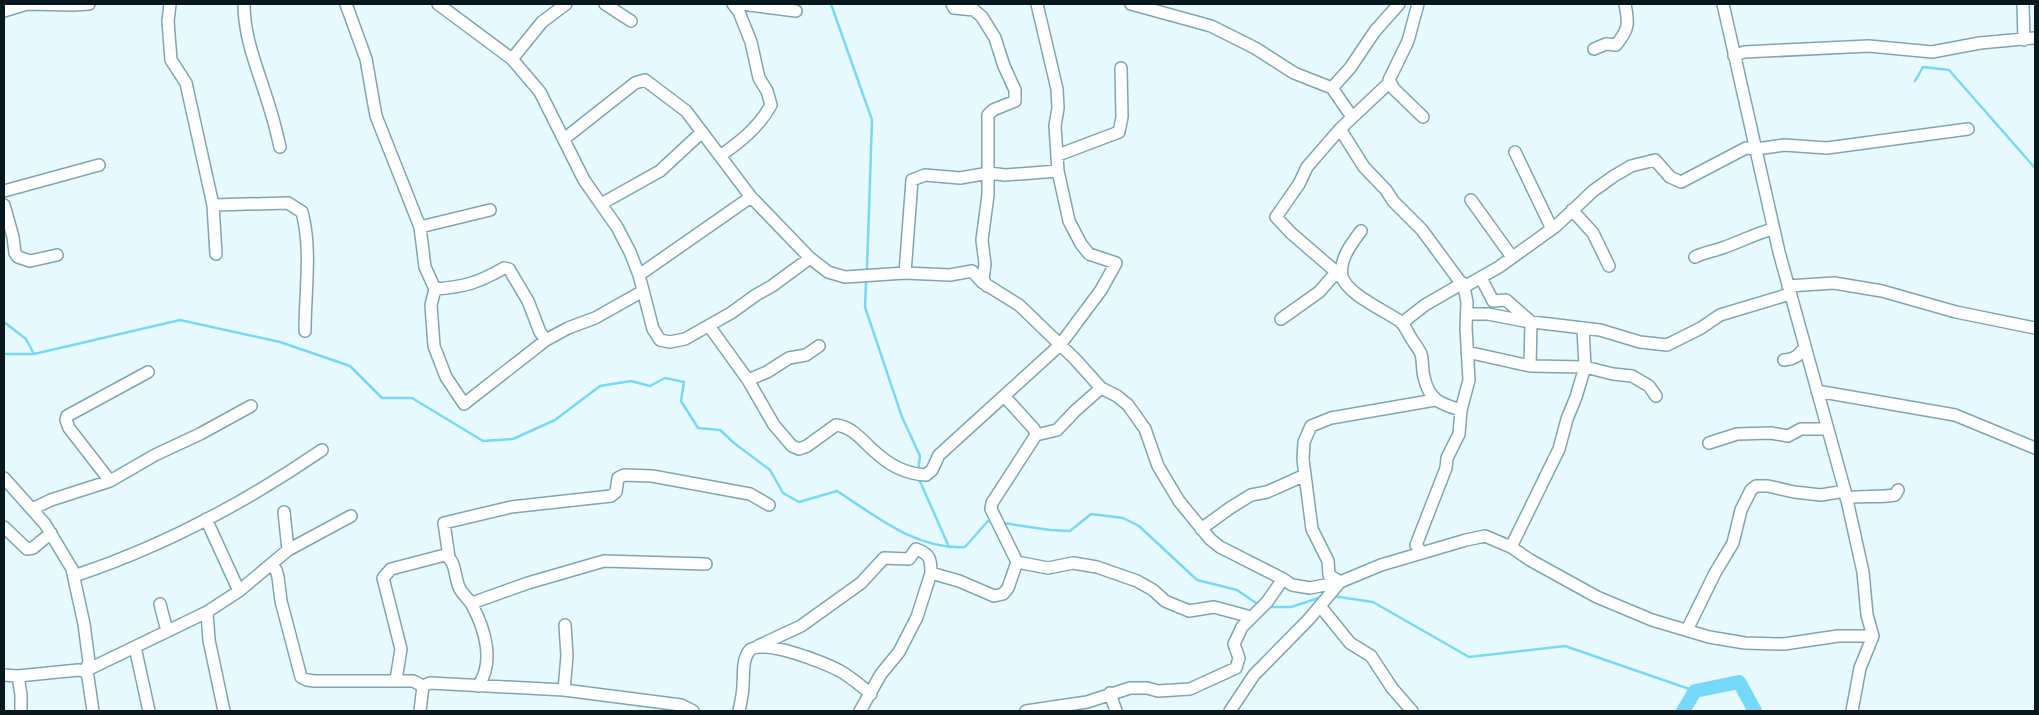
<svg xmlns="http://www.w3.org/2000/svg" width="2039" height="715" font-family="'Zilla Slab',serif">
<style>
.lines{fill:none;stroke-linecap:round;stroke-linejoin:round}
.stream{stroke:#77d9f9;stroke-width:2.5}
.river{stroke:#77d9f9;stroke-width:14}
.minor-casing{stroke:#7ea5b4;stroke-width:14}
.minor{stroke:#fff;stroke-width:11}
</style>
<rect width="100%" height="100%" fill="#e8f9ff"/>
<g class="lines">
<path class="stream" d="M 831,4 L 872,120 L 867,269
M 1915,81 L 1923,67 L 1949,70 L 2035,168
M 866,283 L 865,307 L 902,417 L 920,456 L 918,471
M 4,322 L 26,339 L 34,354
M 4,354 L 34,354 L 180,320 L 280,342 L 350,366 L 382,398 L 412,398 L 483,441 L 513,439 L 555,420 L 600,386 L 631,381 L 650,386 L 665,378 L 684,382 L 681,401 L 698,428 L 720,430 L 734,443 L 770,470 L 783,493 L 799,502 L 837,491 C 876,516 916,550 965,547 L 988,521 L 992,522
M 919,479 L 949,547
M 1003,523 L 1050,530 L 1070,531 L 1091,514 L 1123,518 L 1139,526 L 1197,580 L 1237,590 L 1259,605
M 1332,596 L 1373,602 L 1469,657 L 1565,646 L 1695,691
M 1267,607 L 1291,607 L 1322,597"/>
<path class="river" d="M 1683,711 L 1695,691 L 1739,682 L 1755,711"/>
<g class="minor-casing">
<path id="minor" d="M 170,4 L 168,21 L 171,60 L 186,83 L 213,205 L 288,203 L 302,212 C 312,249 305,292 305,331
M 244,4 C 244,41 260,74 270,109 C 274,121 277,134 280,147
M 346,4 L 366,59 L 376,116 L 420,227 L 425,267 L 435,289 L 431,305 L 434,346 L 446,377 L 464,404 L 546,340 L 568,328 L 595,318 L 643,291
M 438,4 L 512,59 L 540,92 L 584,180 L 617,227 L 630,252 L 639,275 L 653,329 L 660,340 L 670,342 L 685,339 L 731,313 L 756,295 L 772,286 L 810,258 L 828,272 L 845,277 L 905,273 L 950,275 L 972,271 L 982,282 L 1019,305 L 1075,359 L 1101,388 L 1117,396 L 1128,405 L 1145,429 L 1158,466 L 1179,501 L 1210,539 L 1220,547 L 1283,579 L 1292,585 L 1310,588 L 1340,582 L 1381,565 L 1466,540 L 1485,536 L 1511,547 L 1530,560 L 1597,597 L 1652,620 L 1709,637 L 1745,643 L 1784,644 L 1838,636 L 1873,636
M 605,4 L 631,21
M 742,4 L 796,11
M 952,4 L 954,8 L 974,10 L 982,17 L 995,38 L 1004,66 L 1015,90 L 1015,101 L 993,110 L 988,115 L 988,195 L 982,240 L 985,264 L 983,279 L 987,286
M 1131,4 L 1211,26 L 1255,48 L 1294,73 L 1332,88 L 1350,68 L 1375,31 L 1399,4
M 1418,4 L 1408,41 L 1389,80 L 1394,89 L 1423,117
M 1723,4 L 1779,252 L 1845,491 L 1863,572 L 1867,615 L 1873,636 L 1860,668 L 1852,711
M 2023,4 L 2024,40
M 4,11 L 27,4 L 73,5 L 89,4
M 1594,49 L 1606,44 L 1616,45 C 1629,29 1629,24 1625,4
M 1734,56 L 1744,52 L 1869,46 L 1932,52 L 1980,43 L 2035,38
M 512,59 L 542,22 L 566,4
M 1390,82 L 1340,129 L 1364,167 L 1386,190 L 1393,201 L 1422,230 L 1464,287 L 1467,302 L 1466,328 L 1469,380 L 1461,410 L 1459,434 L 1447,458 L 1446,468 L 1416,545 L 1422,553
M 1332,88 L 1352,117
M 1340,129 L 1307,167 L 1299,184 L 1276,217 L 1291,233 L 1342,277
M 564,139 L 635,83 L 645,80 L 686,111 L 751,197 L 810,258
M 1515,152 L 1552,229
M 1058,155 L 1119,132 L 1122,117 L 1121,68
M 720,156 C 740,142 759,127 771,105 L 767,91 L 759,78 L 751,42 L 739,12 L 733,4
M 4,191 L 99,165
M 1471,200 L 1512,257
M 601,204 L 660,171 L 702,132
M 4,205 L 13,237 L 15,253 L 18,257 L 30,261 L 57,255
M 213,205 L 216,254
M 1572,210 L 1593,233 L 1609,266
M 420,227 L 490,210
M 1361,231 C 1352,243 1339,259 1342,276 C 1346,294 1386,311 1401,322 C 1405,326 1408,333 1411,338 C 1414,343 1419,349 1421,354 C 1423,361 1422,370 1424,377 C 1429,400 1440,404 1461,410
M 1695,257 C 1705,252 1715,251 1725,247 C 1742,241 1757,233 1773,229
M 905,273 L 912,180 L 925,175 L 960,178 L 989,173 L 1005,175 L 1058,171
M 639,275 L 751,197
M 1481,278 L 1493,301 L 1506,300 L 1531,322 L 1530,366
M 1788,286 L 1834,283 L 1882,291 L 1956,312 L 2035,328
M 1464,287 L 1499,267 L 1556,226 L 1593,191 L 1614,176 L 1631,166 L 1655,160 L 1670,177 L 1681,182 L 1746,148 L 1756,149 L 1784,145 L 1827,148 L 1968,129
M 435,289 C 464,287 478,283 504,268 L 509,269 L 528,301 L 540,332 L 546,340
M 1467,314 L 1488,314 L 1524,321 L 1600,330 L 1640,342 L 1667,345 L 1701,328 L 1720,315 L 1790,294
M 1281,319 L 1319,292 L 1334,275 L 1342,277
M 1402,323 L 1425,305 L 1463,283
M 709,326 L 748,380 L 767,372 L 789,358 L 806,355 L 819,346
M 1467,352 L 1530,366 L 1585,367 L 1613,374 L 1632,376 L 1649,386 L 1656,396
M 1784,360 C 1795,359 1798,356 1805,347
M 748,380 L 774,425 L 792,446 L 799,449 L 807,446 L 836,425 C 855,427 865,445 880,456 C 894,468 908,474 926,475 L 932,470 L 939,455 L 1060,345 L 1101,290 L 1116,263 L 1089,254 L 1081,244 L 1069,221 L 1058,171 L 1055,126 L 1058,108 L 1057,89 L 1037,4
M 1817,391 L 1955,415 L 2035,448
M 1004,396 L 1034,429 L 1036,435
M 1709,443 L 1737,434 L 1771,433 L 1788,436 L 1801,429 L 1828,429
M 4,478 L 45,524 L 72,569 L 84,624 L 89,662 L 85,671
M 110,481 L 69,428 L 66,420 L 67,416 L 148,372
M 1846,498 C 1864,495 1878,498 1895,495 L 1898,490
M 32,509 L 51,500 L 110,481 L 155,455 L 200,434 L 251,406
M 206,519 L 239,591
M 4,527 L 27,549 L 33,548 L 51,533
M 1201,529 L 1230,508 L 1251,495 L 1267,492 L 1305,475
M 1511,547 L 1559,449 L 1567,419 L 1576,397 L 1585,367 L 1583,328
M 288,550 L 351,516
M 449,557 L 444,523 L 511,507 L 611,496 L 616,492 L 618,478 L 624,475 L 652,476 L 750,494 L 769,505
M 1017,562 L 1048,568 L 1073,563 L 1097,567 L 1137,581 L 1153,590 L 1165,601 L 1189,611 L 1214,607 L 1251,617
M 270,565 L 276,570 L 278,577 L 281,601 L 301,677 L 307,680 L 314,681 L 413,681 L 423,686
M 74,576 C 162,547 246,502 322,450
M 472,603 L 528,583 L 604,561 L 706,564
M 160,604 L 167,631
M 1320,606 L 1350,643 L 1371,656 L 1392,688 L 1412,711
M 207,612 L 209,640 L 224,711
M 1687,630 L 1715,573 L 1733,543 L 1741,510 L 1751,490 L 1756,486 L 1768,486 L 1794,492 L 1821,495 L 1845,491
M 758,646 L 801,626 L 861,583 L 884,558 L 909,559 L 916,549 C 930,554 931,559 931,573
M 135,647 L 149,711
M 85,671 L 207,612 L 239,591 L 288,550 L 284,512
M 4,675 L 18,676 L 78,670 L 85,671 L 88,677 L 93,711
M 18,676 L 21,695 L 21,711
M 396,680 L 401,649 L 383,578 L 391,569 L 445,555 C 457,561 454,579 460,589 C 463,595 469,599 472,605 C 485,629 495,662 478,686
M 564,690 L 567,656 L 565,625
M 1110,693 L 1116,711
M 420,711 L 423,686 L 430,683 L 564,690 L 681,705 L 693,711
M 739,711 C 741,702 743,693 743,685 C 744,673 742,661 749,651 C 760,637 826,663 840,671 C 851,677 861,686 871,694
M 860,711 L 881,674 L 899,652 L 917,617 L 931,573 L 959,581 L 994,596 L 1003,594 L 1008,588 L 1017,562 L 991,509 L 992,503 L 1036,435 L 1057,430 L 1075,411 L 1101,388
M 1026,711 L 1087,702 L 1130,688 L 1147,688 L 1158,691 L 1190,689 L 1236,668 L 1239,658 L 1234,644 L 1242,627 L 1267,602 L 1283,579
M 1230,711 L 1254,675 L 1309,619 L 1340,582 L 1329,575 L 1328,561 L 1312,529 L 1305,475 L 1303,459 L 1304,442 L 1311,426 L 1331,418 L 1435,400"/>
</g>
<use href="#minor" class="minor"/>
</g>
<rect width="2039" height="715" fill="none" stroke="#08181d" stroke-width="10"/>
</svg>
